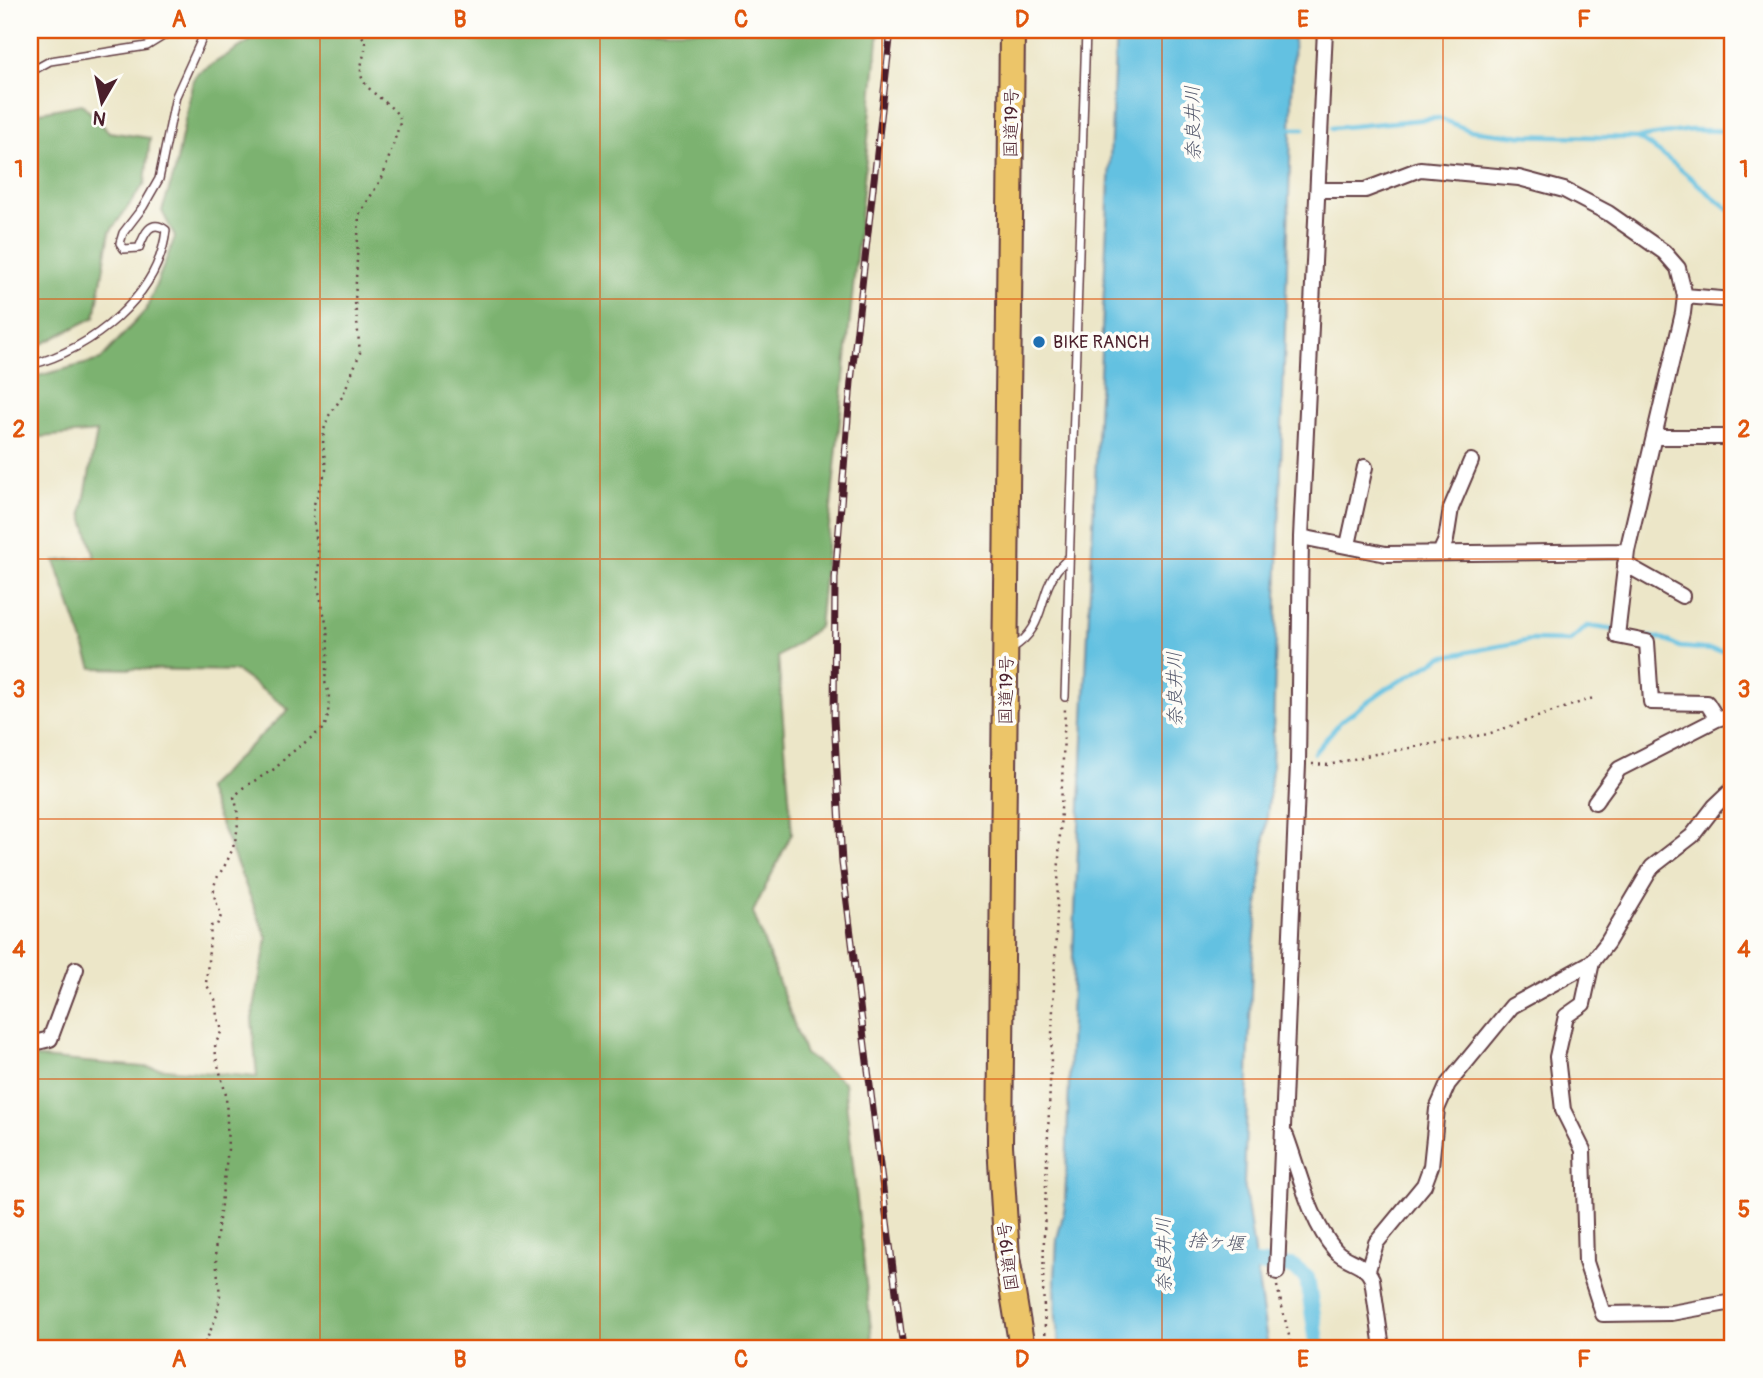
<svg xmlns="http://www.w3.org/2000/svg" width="1763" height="1378" font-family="Pangolin,'Klee One',sans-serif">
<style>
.forest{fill:#7cb26f;stroke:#63684d;stroke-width:2}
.water{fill:#63c1e1;stroke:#567086;stroke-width:2}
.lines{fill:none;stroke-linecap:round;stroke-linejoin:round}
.stream{stroke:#63c1e1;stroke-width:4.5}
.canal{stroke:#63c1e1;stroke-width:16}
.service-casing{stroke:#623d43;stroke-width:10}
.minor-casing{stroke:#623d43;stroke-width:18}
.trunk-casing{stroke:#623d43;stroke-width:28}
.path{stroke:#623d43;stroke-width:2.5;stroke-dasharray:2 5;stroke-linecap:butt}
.service{stroke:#fff;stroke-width:7}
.minor{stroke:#fff;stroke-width:14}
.trunk{stroke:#ecc569;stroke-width:24}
.rail-casing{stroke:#4a1f2b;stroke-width:7}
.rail{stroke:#fdfcf7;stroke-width:4.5;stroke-dasharray:13;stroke-linecap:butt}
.grid{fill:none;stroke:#e0560e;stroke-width:2;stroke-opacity:0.55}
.poi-dot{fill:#1f6fb2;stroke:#fdfcf7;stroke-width:2.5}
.labels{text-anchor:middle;stroke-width:7;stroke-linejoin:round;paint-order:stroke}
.street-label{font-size:18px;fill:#4a1f2b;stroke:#fdfcf7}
.poi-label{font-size:18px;fill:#4a1f2b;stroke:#fdfcf7;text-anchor:start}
.water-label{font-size:19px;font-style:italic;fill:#53586b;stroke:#fdfcf7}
.neatline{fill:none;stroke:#e0560e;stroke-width:2.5}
.grid-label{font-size:23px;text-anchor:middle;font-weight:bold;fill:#e0560e}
</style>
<rect width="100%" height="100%" fill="#fdfcf7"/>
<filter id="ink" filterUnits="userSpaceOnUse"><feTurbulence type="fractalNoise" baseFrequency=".0143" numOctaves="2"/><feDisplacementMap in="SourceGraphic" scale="14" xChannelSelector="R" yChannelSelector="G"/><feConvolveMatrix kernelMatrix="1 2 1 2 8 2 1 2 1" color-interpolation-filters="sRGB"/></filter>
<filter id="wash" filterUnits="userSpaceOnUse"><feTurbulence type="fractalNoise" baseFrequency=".00686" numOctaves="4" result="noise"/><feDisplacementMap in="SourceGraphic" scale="28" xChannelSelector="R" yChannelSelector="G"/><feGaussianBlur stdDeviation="1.57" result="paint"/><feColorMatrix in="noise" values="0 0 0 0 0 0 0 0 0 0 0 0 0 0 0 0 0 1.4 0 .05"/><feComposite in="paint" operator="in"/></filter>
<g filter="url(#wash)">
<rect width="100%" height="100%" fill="#ece6c8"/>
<path class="forest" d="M 268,30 L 879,30 L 819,627 L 778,657 L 792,833 L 753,912 L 805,1054 L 844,1082 L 873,1348 L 30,1348 L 30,1057 L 257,1077 L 252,1019 L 267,938 L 206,788 L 289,709 L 236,671 L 92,668 L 55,561 L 95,557 L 82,513 L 97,432 L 30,438 L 30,378 L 100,360 L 146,310 L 175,237 L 162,211 L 175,171 L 193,80 L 198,73 Z
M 82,104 L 109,132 L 150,138 L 145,183 L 110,232 L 95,317 L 40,345 L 30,347 L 30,114 Z"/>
<path class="water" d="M 1116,30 L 1294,30 L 1272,768 L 1252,966 L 1244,1183 L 1268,1348 L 1060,1348 L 1056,1320 L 1055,1279 L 1057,1239 L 1065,1207 L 1073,955 Z"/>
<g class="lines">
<path class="stream" d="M 1332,128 L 1439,118 L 1469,130 L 1512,135 L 1637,138 L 1690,130 L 1733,131
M 1287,129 L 1304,129
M 1637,138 C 1673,158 1700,189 1733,212
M 1649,637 L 1664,639 L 1680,647 L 1733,652
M 1314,753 L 1341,721 L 1386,689 L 1442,657 L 1531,640 L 1570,641 L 1587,626 L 1616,630"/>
<path class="canal" d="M 1237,1263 L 1268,1265
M 1285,1266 L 1292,1266 L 1307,1278 L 1318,1348"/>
</g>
</g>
<g filter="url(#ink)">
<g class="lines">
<g class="service-casing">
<path id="service" d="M 30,72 L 50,61 L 147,46 L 173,30
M 30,365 C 91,350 159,296 166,230 C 150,218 144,235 139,248 L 124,249 L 120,243 L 123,233 L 143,207 L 159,179 L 176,96 L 206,30
M 1011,649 C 1047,628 1037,597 1057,570 C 1060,566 1065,562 1068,558
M 1065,697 L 1086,30"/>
</g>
<g class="minor-casing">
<path id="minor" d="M 1318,190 L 1365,190 L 1420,169 L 1519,178 L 1564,190 L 1608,213 L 1664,252 L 1678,268 L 1685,296 L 1683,313 L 1627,551 L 1617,636 L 1647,642 L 1651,702 L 1707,703 L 1717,719 L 1733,714
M 1685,296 L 1733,300
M 1654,437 L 1733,437
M 1301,537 L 1386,554 L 1627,551
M 1348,545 L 1365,467
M 1441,551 L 1446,540 L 1451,508 L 1471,461
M 1625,564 L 1682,596
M 1595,802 L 1619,769 L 1717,719
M 1592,962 L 1583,1004 L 1566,1016 L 1557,1057 L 1563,1110 L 1583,1150 L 1586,1262 L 1603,1314 L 1671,1313 L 1733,1302
M 30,1041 L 38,1042 L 50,1039 L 76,969
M 1286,1136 C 1300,1173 1309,1220 1335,1250 C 1347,1263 1364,1261 1372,1279 L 1382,1348
M 1368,1270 L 1376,1243 L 1424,1185 L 1431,1166 L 1437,1109 L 1448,1084 L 1512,1006 L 1592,962 L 1607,943 L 1652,867 L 1692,836 L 1715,806 L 1733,789
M 1277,1272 L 1298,764 L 1301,537 L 1325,30"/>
</g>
<g class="trunk-casing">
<path id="trunk" d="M 1012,30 L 1000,1145 L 1007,1257 L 1022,1348"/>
</g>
<path class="path" d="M 1312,764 L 1329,765 L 1370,755 L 1488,734 L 1593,698
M 1277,1286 L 1292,1348
M 200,1348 L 206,1341 L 217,1315 L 220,1295 L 215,1251 L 228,1149 L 226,1095 L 216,1057 L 215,1045 L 222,1030 L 217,1016 L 215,999 L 206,984 L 211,926 L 217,925 L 221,916 C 219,906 213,899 214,889 C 215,878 220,874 225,865 C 237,843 242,820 234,797 L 244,787 L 276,768 L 286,757 L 324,728 L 328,716 L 329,694 L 325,682 L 328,645 L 327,627 L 318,587 L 319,558 L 313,516 L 314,504 L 326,470 L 323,444 L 324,430 L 328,417 L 342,397 L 360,353 L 355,302 L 359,215 L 383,176 L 401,120 C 393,103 363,91 361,74 C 360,63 366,52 366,41 L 357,30
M 1046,1348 L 1043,1288 L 1044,1235 L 1065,708
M 1545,1348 L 1548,1347"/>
<use href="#service" class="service"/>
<use href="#minor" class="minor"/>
<use href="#trunk" class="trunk"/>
<g class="rail-casing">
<path id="rail" d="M 891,30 L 851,382 L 835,578 L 834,718 L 842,863 L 903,1348"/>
</g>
<use href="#rail" class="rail"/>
</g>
</g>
<path class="grid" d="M 320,30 L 320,1348M 600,30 L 600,1348M 882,30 L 882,1348M 1162,30 L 1162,1348M 1443,30 L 1443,1348M 30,299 L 1733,299M 30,559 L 1733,559M 30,819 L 1733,819M 30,1079 L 1733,1079"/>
<circle class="poi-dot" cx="1039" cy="342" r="7"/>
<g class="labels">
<g class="street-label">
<text transform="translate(1011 123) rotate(-89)" y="6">国道19号</text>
<text transform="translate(1006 690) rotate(-89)" y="6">国道19号</text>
<text transform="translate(1008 1256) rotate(-97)" y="6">国道19号</text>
</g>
<g class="poi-label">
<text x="1053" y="348">BIKE RANCH</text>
</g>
<g class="water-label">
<text transform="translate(1192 123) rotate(-91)" y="7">奈良井川</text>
<text transform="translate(1174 689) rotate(-91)" y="7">奈良井川</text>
<text transform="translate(1216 1241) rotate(4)" y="7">捨ヶ堰</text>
<text transform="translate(1163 1255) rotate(-91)" y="7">奈良井川</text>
</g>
</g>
<rect width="1763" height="1378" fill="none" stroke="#fdfcf7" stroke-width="77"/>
<g transform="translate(102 102) rotate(189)" stroke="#fdfcf7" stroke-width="5" paint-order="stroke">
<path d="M0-5L12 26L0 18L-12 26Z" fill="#4a1f2b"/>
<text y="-10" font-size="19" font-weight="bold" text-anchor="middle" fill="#4a1f2b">N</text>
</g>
<rect x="38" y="38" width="1686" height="1302" class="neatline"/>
<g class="grid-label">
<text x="179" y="27">A</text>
<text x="460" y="27">B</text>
<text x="741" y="27">C</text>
<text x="1022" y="27">D</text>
<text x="1303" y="27">E</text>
<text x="1584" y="27">F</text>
<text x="19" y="177">1</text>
<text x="1744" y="177">1</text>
<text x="19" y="437">2</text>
<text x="1744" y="437">2</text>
<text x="19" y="697">3</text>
<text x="1744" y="697">3</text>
<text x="19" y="957">4</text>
<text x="1744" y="957">4</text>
<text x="19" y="1217">5</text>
<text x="1744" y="1217">5</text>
<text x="179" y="1367">A</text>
<text x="460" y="1367">B</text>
<text x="741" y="1367">C</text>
<text x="1022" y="1367">D</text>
<text x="1303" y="1367">E</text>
<text x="1584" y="1367">F</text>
</g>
</svg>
